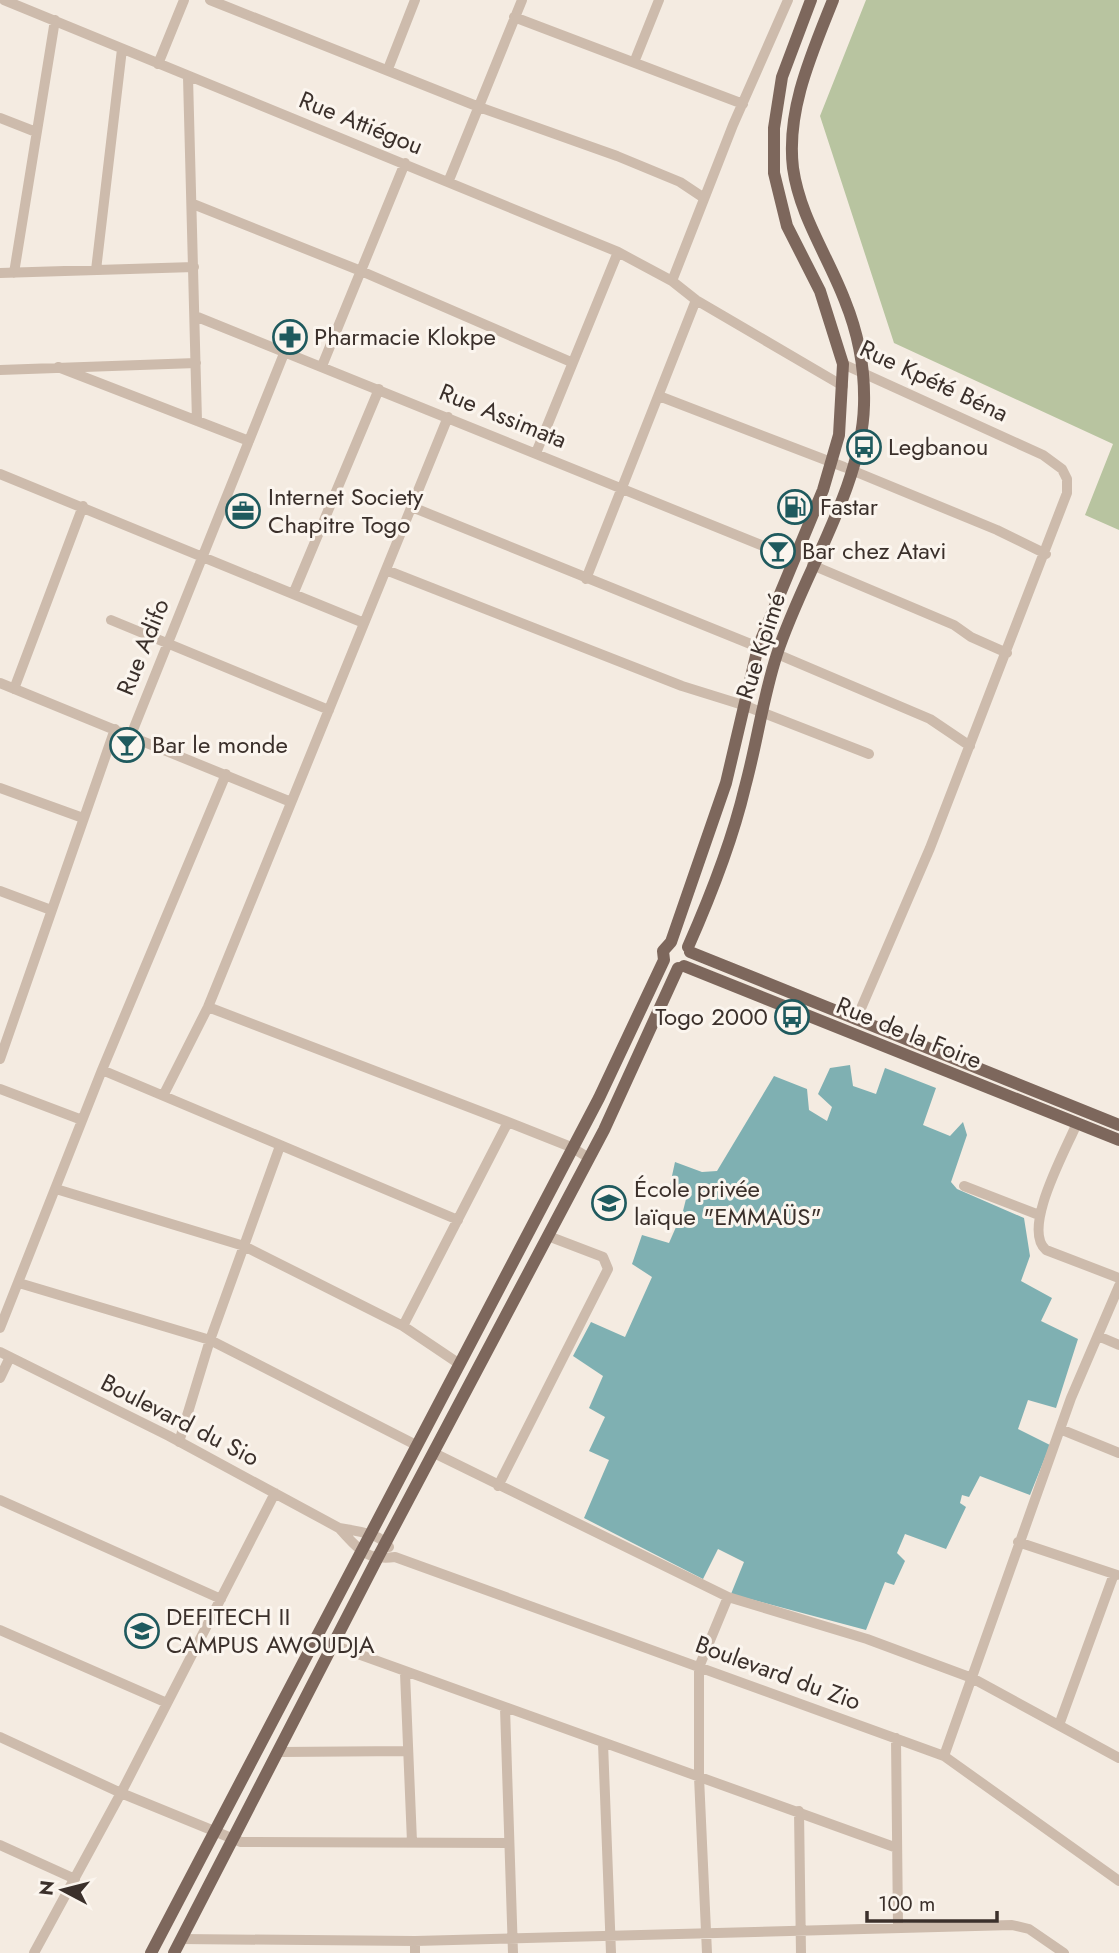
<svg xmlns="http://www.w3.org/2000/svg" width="1119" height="1953" font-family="Jost,sans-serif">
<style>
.green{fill:#b8c4a0}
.water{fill:#7fb0b2}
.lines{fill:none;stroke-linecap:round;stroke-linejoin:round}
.minor{stroke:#cdbbac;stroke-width:10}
.major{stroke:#7d675c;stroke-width:12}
.labels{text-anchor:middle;stroke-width:6;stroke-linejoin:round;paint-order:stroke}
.street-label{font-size:24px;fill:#3b302b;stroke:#fbf5ee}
.poi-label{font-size:24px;fill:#3b302b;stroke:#fbf5ee;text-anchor:start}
</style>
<rect width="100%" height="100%" fill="#f4ebe1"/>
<path class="green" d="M 866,0 L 1119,0 L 1119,530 L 1085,515 L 1113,444 L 894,343 L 820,116 Z"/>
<path class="water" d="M 850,1065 L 853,1086 L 876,1094 L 885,1068 L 936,1088 L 923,1125 L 950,1136 L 963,1122 L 967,1135 L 951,1182 L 957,1189 L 1024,1218 L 1030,1256 L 1021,1281 L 1052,1298 L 1041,1321 L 1078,1339 L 1056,1408 L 1028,1400 L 1018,1429 L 1050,1445 L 1030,1495 L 980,1476 L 969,1497 L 962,1495 L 960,1503 L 966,1507 L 946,1549 L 905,1534 L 897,1553 L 905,1561 L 894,1585 L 885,1582 L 866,1630 L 731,1594 L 744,1562 L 718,1549 L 703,1579 L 584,1518 L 609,1460 L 589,1451 L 605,1417 L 589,1408 L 603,1376 L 573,1356 L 591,1322 L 625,1337 L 652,1277 L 632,1264 L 642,1235 L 669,1243 L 683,1211 L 688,1191 L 670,1185 L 675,1162 L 702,1172 L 717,1171 L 774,1076 L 807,1089 L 809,1110 L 827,1121 L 832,1107 L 818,1094 L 830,1068 Z"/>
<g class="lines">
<path class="minor" d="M 4,0 L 618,252 L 672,281 L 696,300 L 843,386
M 210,0 L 479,107 L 617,156 L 680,182 L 704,198
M 514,17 L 743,104
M 635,60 L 659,0
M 158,64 L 184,0
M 388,69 L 415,0
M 188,77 L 197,421
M 0,118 L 36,132
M 449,180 L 522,0
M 193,204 L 361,271 L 571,362
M 96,270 L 122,49
M 0,273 L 194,267
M 14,273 L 55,20
M 672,281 L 733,125 L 788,0
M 195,316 L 793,558
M 843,364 L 1043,455 L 1062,469 L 1067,479 L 1067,493 L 930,848 L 856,1020
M 322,366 L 405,163
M 58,367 L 249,441
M 0,370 L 196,363
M 659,396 L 844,467 L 997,530 L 1046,554
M 536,453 L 618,252
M 0,474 L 364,623
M 412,507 L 758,647
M 812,565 L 954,625 L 971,637 L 1007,653
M 386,570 L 682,686 L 743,705 L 869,754
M 586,579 L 696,300
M 294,592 L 379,389
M 111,620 L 329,710
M 777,654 L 930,719 L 970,746
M 0,683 L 291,802
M 14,689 L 83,506
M 131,735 L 285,351
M 0,788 L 83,818
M 0,891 L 51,910
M 208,1007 L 508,1122 L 571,1147 L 589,1158
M 0,1059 L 115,729
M 102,1070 L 458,1220
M 0,1089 L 82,1120
M 164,1094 L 208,1007 L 448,417
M 1077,1123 C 1066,1150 1021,1229 1046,1250 L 1119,1278
M 964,1186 L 1039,1215
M 56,1189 L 244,1246 L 403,1326 L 458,1363
M 19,1283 L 210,1340 L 416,1445
M 403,1326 L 508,1122
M 0,1328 L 102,1070 L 226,774
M 1098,1336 L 1119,1345
M 0,1352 L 169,1436 L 339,1528 C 355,1531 380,1533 389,1547
M 0,1378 L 10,1357
M 1060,1429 L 1119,1453
M 179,1442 L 210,1340 L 280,1146
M 434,1453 L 728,1597 L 867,1639 L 972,1678 L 1119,1758
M 498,1486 L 608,1269 L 603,1257 L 548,1236
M 0,1500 L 221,1599
M 339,1528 C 358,1548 365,1561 395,1557 L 944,1756 L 1119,1881
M 1018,1542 L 1117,1575
M 0,1630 L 167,1703
M 333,1645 L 897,1848
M 405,1673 L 412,1842
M 505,1708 L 513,1953
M 1059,1725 L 1114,1574
M 0,1737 L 121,1793 L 241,1842 L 509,1843
M 896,1738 L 898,1928
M 603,1743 L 611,1953
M 280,1752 L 408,1751
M 944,1756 L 1071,1398 L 1119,1286
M 799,1811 L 801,1953
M 0,1845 L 75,1879
M 181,1939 L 415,1941 L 1012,1925 L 1029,1929 L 1064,1953
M 415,1941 L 415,1953
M 34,1953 L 121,1793 L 275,1493
M 707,1953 L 699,1777 L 699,1667 L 728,1597"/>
<path class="major" d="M 688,947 C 711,895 732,842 745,787 C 757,743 763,697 777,654 C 803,574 862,488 864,405 C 865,370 858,333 845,301 C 828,256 800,217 793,168 C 786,110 812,53 833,0
M 690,952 L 1119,1125
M 684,966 L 1119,1140
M 151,1953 L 599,1098 L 664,960 L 663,951 L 671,942 L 726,783 L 758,647 L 823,490 L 839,435 L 843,364 L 820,291 L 787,226 L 774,173 L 774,128 L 782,77 L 811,0
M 174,1953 L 377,1559 L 604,1130 L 678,968"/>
</g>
<defs>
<g id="pharmacy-ring" transform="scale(1.75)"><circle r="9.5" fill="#fbf5ee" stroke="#1f5a5e" stroke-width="1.5"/><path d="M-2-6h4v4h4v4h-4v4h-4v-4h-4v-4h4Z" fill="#1f5a5e"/></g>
<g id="bus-ring" transform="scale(1.75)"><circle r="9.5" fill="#fbf5ee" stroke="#1f5a5e" stroke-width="1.5"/><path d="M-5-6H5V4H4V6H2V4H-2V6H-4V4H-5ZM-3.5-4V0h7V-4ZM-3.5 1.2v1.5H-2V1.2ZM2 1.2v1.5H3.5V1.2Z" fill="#1f5a5e"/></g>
<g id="fuel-ring" transform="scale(1.75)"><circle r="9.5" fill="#fbf5ee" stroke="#1f5a5e" stroke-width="1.5"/><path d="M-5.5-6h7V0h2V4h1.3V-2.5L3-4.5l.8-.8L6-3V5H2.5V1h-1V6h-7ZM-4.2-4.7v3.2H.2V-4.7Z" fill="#1f5a5e"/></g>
<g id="office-ring" transform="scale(1.75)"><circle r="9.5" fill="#fbf5ee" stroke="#1f5a5e" stroke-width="1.5"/><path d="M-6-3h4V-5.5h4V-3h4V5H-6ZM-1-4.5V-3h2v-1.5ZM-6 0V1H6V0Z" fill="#1f5a5e"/></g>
<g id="bar-ring" transform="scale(1.75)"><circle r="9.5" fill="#fbf5ee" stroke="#1f5a5e" stroke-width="1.5"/><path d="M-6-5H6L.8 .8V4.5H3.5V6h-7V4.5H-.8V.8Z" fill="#1f5a5e"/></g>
<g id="school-ring" transform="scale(1.75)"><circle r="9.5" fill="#fbf5ee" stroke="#1f5a5e" stroke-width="1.5"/><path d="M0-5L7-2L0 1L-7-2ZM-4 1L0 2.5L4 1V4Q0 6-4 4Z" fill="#1f5a5e"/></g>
<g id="university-ring" transform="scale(1.75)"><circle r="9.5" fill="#fbf5ee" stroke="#1f5a5e" stroke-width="1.5"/><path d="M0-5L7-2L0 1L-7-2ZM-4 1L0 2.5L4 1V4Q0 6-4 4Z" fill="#1f5a5e"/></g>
</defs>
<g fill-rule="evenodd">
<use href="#pharmacy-ring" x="290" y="337"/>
<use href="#bus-ring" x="864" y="447"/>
<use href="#fuel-ring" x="795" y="507"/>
<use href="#office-ring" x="243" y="511"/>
<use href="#bar-ring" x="778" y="551"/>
<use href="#bar-ring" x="127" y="745"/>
<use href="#bus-ring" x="792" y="1017"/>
<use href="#school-ring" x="609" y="1203"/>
<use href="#university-ring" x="142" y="1631"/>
</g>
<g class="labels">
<g class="street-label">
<text transform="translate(361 123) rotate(22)" y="8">Rue Attiégou</text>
<text transform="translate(934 381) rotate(25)" y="8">Rue Kpété Béna</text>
<text transform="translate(503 416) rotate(22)" y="8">Rue Assimata</text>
<text transform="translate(761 646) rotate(-72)" y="8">Rue Kpimé</text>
<text transform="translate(143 647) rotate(-68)" y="8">Rue Adifo</text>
<text transform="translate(909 1033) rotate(22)" y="8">Rue de la Foire</text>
<text transform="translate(180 1420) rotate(27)" y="8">Boulevard du Sio</text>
<text transform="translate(778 1673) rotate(20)" y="8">Boulevard du Zio</text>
</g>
<g class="poi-label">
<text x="314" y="345">Pharmacie Klokpe</text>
<text x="888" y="455">Legbanou</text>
<text x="268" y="505">Internet Society<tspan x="268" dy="28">Chapitre Togo</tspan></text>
<text x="820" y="515">Fastar</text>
<text x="802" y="559">Bar chez Atavi</text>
<text x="152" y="753">Bar le monde</text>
<text x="768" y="1025" text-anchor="end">Togo 2000</text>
<text x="634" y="1197">École privée<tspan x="634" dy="28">laïque "EMMAÜS"</tspan></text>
<text x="166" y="1625">DEFITECH II<tspan x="166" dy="28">CAMPUS AWOUDJA</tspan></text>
</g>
</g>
<g transform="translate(63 1890) rotate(277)" stroke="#fbf5ee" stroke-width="5" paint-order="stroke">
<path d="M0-5L12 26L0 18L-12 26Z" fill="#3b302b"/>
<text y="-10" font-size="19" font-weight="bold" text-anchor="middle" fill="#3b302b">N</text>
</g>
<path d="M867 1911v10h130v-10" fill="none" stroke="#3b302b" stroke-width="3.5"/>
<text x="878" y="1911" font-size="21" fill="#3b302b" stroke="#fbf5ee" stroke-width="5" paint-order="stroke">100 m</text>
</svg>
